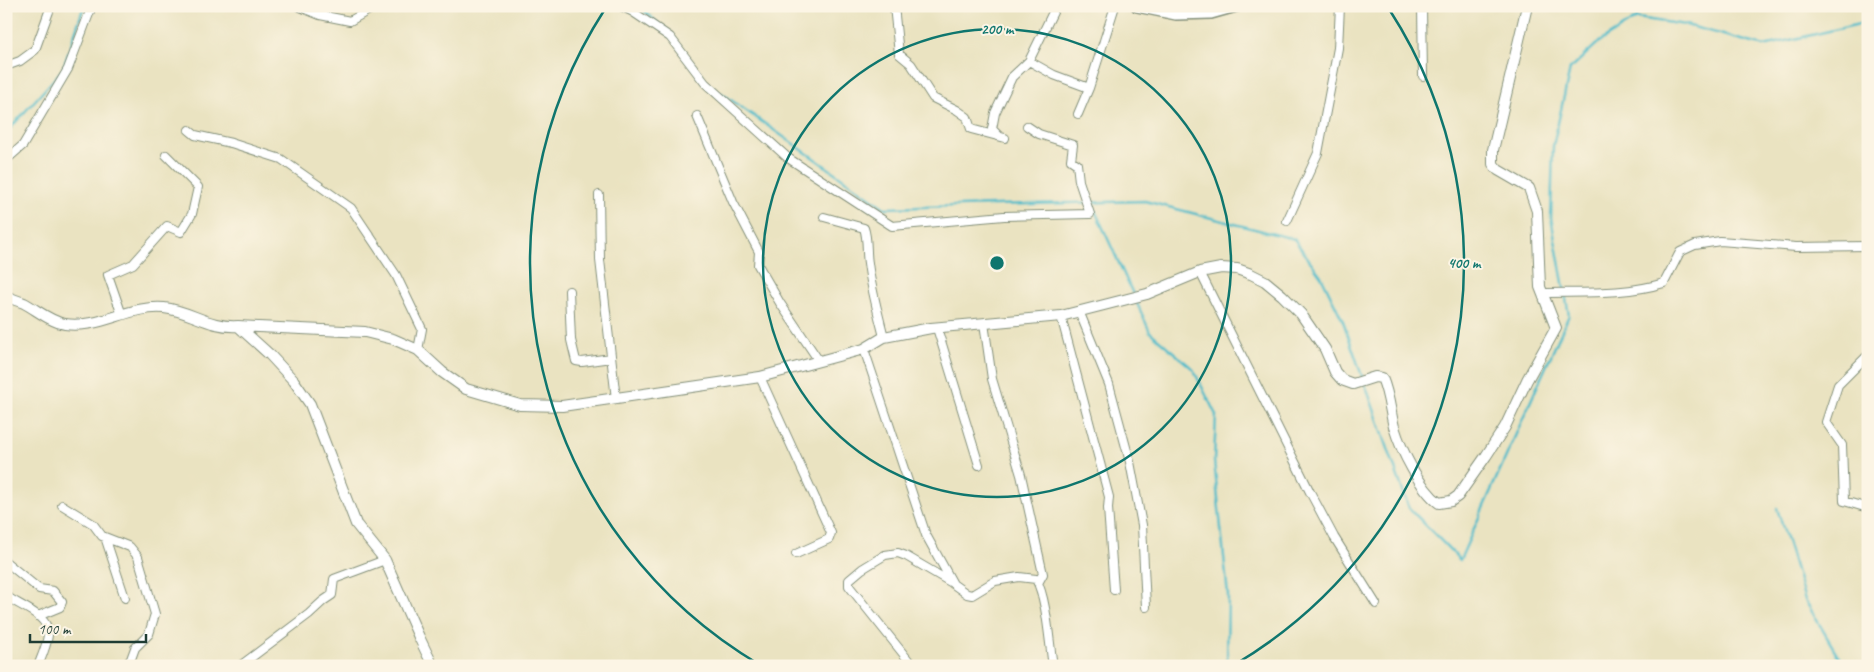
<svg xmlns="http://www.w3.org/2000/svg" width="1874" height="672" font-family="Caveat,sans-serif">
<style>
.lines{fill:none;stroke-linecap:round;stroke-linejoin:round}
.stream{stroke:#50bcca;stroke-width:2.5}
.minor-casing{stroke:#84907a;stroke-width:10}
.tertiary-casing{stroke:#84907a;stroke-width:12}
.secondary-casing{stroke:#84907a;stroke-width:14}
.minor{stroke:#fff;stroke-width:8}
.tertiary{stroke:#fff;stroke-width:10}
.secondary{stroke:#fff;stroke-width:11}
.ring{fill:none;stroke:#0f766e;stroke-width:2.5}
.centre{fill:#0f766e;stroke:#fcf5e5;stroke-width:2.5}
.ring-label{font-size:15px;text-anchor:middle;font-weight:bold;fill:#0f766e;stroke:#fcf5e5;stroke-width:4;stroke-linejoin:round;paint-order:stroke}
</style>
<rect width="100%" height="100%" fill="#fcf5e5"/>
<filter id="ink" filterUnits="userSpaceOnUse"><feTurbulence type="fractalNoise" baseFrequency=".02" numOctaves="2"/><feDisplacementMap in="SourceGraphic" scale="10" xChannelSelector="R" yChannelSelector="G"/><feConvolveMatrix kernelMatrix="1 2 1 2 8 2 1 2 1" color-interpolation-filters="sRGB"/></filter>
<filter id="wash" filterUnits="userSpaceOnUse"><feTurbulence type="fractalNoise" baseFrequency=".0096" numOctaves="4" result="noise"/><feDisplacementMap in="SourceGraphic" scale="20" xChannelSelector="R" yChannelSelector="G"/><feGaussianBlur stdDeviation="1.12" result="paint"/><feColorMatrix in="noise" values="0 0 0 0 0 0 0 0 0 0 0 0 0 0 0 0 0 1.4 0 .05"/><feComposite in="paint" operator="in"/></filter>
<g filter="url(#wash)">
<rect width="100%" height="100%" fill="#eae3c1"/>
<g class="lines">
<path class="stream" d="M 327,6 L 345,12 L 357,6
M 639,6 L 664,29
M 721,93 L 885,208 L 1145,201 L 1294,239 L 1321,276 L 1343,321 L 1363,379
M 6,133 L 63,69 L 84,6
M 1092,204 L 1133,294
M 1135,299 L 1150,332 L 1193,369 L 1216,415 L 1214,461 L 1228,595 L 1227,666
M 1365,384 L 1409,508 L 1460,560 L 1569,315 L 1551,218 L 1553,146 L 1570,69 L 1599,42 L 1637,18 L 1686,25 L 1764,46 L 1868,22
M 1777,508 L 1805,600 L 1844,666"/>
</g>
</g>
<g filter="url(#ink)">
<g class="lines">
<g class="minor-casing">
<path id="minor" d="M 298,6 L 320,15 L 350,21 L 376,6
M 621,6 L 633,12 L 670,37 L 705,83 L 788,158 L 892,226 L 1004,216 L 1090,214 L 1079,181 L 1077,164 L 1071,160 L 1073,145 L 1039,134 L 1027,126
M 894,6 L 899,54 L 911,64 L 933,98 L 957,110 L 967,117 L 971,129 L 1005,138
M 1422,6 L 1423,76
M 1029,61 L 1054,75 L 1089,88
M 6,66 L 20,61 L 35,50 L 51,6
M 1078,114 L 1089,88 L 1115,6
M 697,116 L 733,202 L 759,252 L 758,265 L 780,303 L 819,361
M 189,130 L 195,135 L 231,143 L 281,159 L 351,208 L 396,275 L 422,329 L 418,350
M 999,136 L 992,129 L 995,113 L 1012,77 L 1029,61 L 1056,6
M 6,160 L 23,145 L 68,69 L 92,6
M 599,195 L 600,260 L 616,399
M 824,217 L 864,228 C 868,239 866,252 868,263 C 871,288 878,313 884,337
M 1287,221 L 1318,153 L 1338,48 L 1340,6
M 1200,272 L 1310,492 L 1334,537 L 1376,604
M 569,291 L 571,340 L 576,361 L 582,362 L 611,358
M 1542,293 C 1583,292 1625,295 1664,283 L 1680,252 L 1695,245 L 1720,241 L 1796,247 L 1868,246
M 1079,311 L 1109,384 L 1130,462 L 1142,525 L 1146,607
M 122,315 L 108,275 L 133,264 L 167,226 L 181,232 L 192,214 L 198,187 L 166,155
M 1061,316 L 1109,497 L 1108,508 L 1114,590
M 984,323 L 992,379 L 1021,475 L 1043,574 L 1038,583
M 937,328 L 979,465
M 864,349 L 926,535 L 953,584 L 967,594 L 972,595 L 995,581 L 1019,577 L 1036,579 C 1047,599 1049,642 1053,666
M 1868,355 L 1838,385 L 1826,422 L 1842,445 L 1844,501 L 1868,508
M 760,377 L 831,533 L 829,539 L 796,554
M 62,505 L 93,524 L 102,536 L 130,547 L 138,557 L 155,614 L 149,634 L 135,648 L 131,659 L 125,666
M 105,537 L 125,598
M 6,562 L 39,589 L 53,591 L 62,602 L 60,607 L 38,616
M 6,596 C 19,606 50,615 48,635 C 47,645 42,656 38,666
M 240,666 L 309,614 L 323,601 L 332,595 L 334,579 L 385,560
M 913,666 L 849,586 L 849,580 L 862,569 L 885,555 L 898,553 L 906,556 L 952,583"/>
</g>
<g class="tertiary-casing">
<path id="tertiary" d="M 6,296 C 12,299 18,301 24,303 C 37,310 51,322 65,324 C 100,329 130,305 164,308 C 191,311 209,328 238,326 L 365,332 L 393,339 L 418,350 L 442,372 L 466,389 L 520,405 L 562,406 L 760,377 L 864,349 L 884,337 L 931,328 L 1061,316 L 1147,294 L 1200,272 L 1221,268 L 1237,269 L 1251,274 L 1265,281 L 1282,295 L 1301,314 L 1325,349 L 1335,372 L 1342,380 L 1353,384 L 1375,377 L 1382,378 C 1389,394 1390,411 1394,427 C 1401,450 1420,489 1439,503 L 1451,501 L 1458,496 L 1486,456 L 1505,427 L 1527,380 L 1556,328 L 1540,287 L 1537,211 L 1529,188 L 1498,170 L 1493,164 L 1493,150 L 1527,6
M 238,326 L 270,355 L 294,381 L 310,404 L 356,524 L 385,560 L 419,637 L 433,666"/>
</g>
<g class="secondary-casing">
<path id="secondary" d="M 1137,6 L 1176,14 L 1211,13 L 1236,6"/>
</g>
<use href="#minor" class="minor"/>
<use href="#tertiary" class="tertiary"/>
<use href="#secondary" class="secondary"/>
</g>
</g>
<g class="ring">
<circle cx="997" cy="263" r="234"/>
<path d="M760 665A467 467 0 0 1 605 9M1389 9A467 467 0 0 1 1234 665"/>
</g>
<circle cx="997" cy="263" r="8" class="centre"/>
<g class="ring-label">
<text x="997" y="34">200 m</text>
<text x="1464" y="268">400 m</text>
</g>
<rect width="1874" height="672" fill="none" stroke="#fcf5e5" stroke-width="25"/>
<path d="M30 634v8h116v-8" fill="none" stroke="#1f3d34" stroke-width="2.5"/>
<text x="38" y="634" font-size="15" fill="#1f3d34" stroke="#fcf5e5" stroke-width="4" paint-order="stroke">100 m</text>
</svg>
